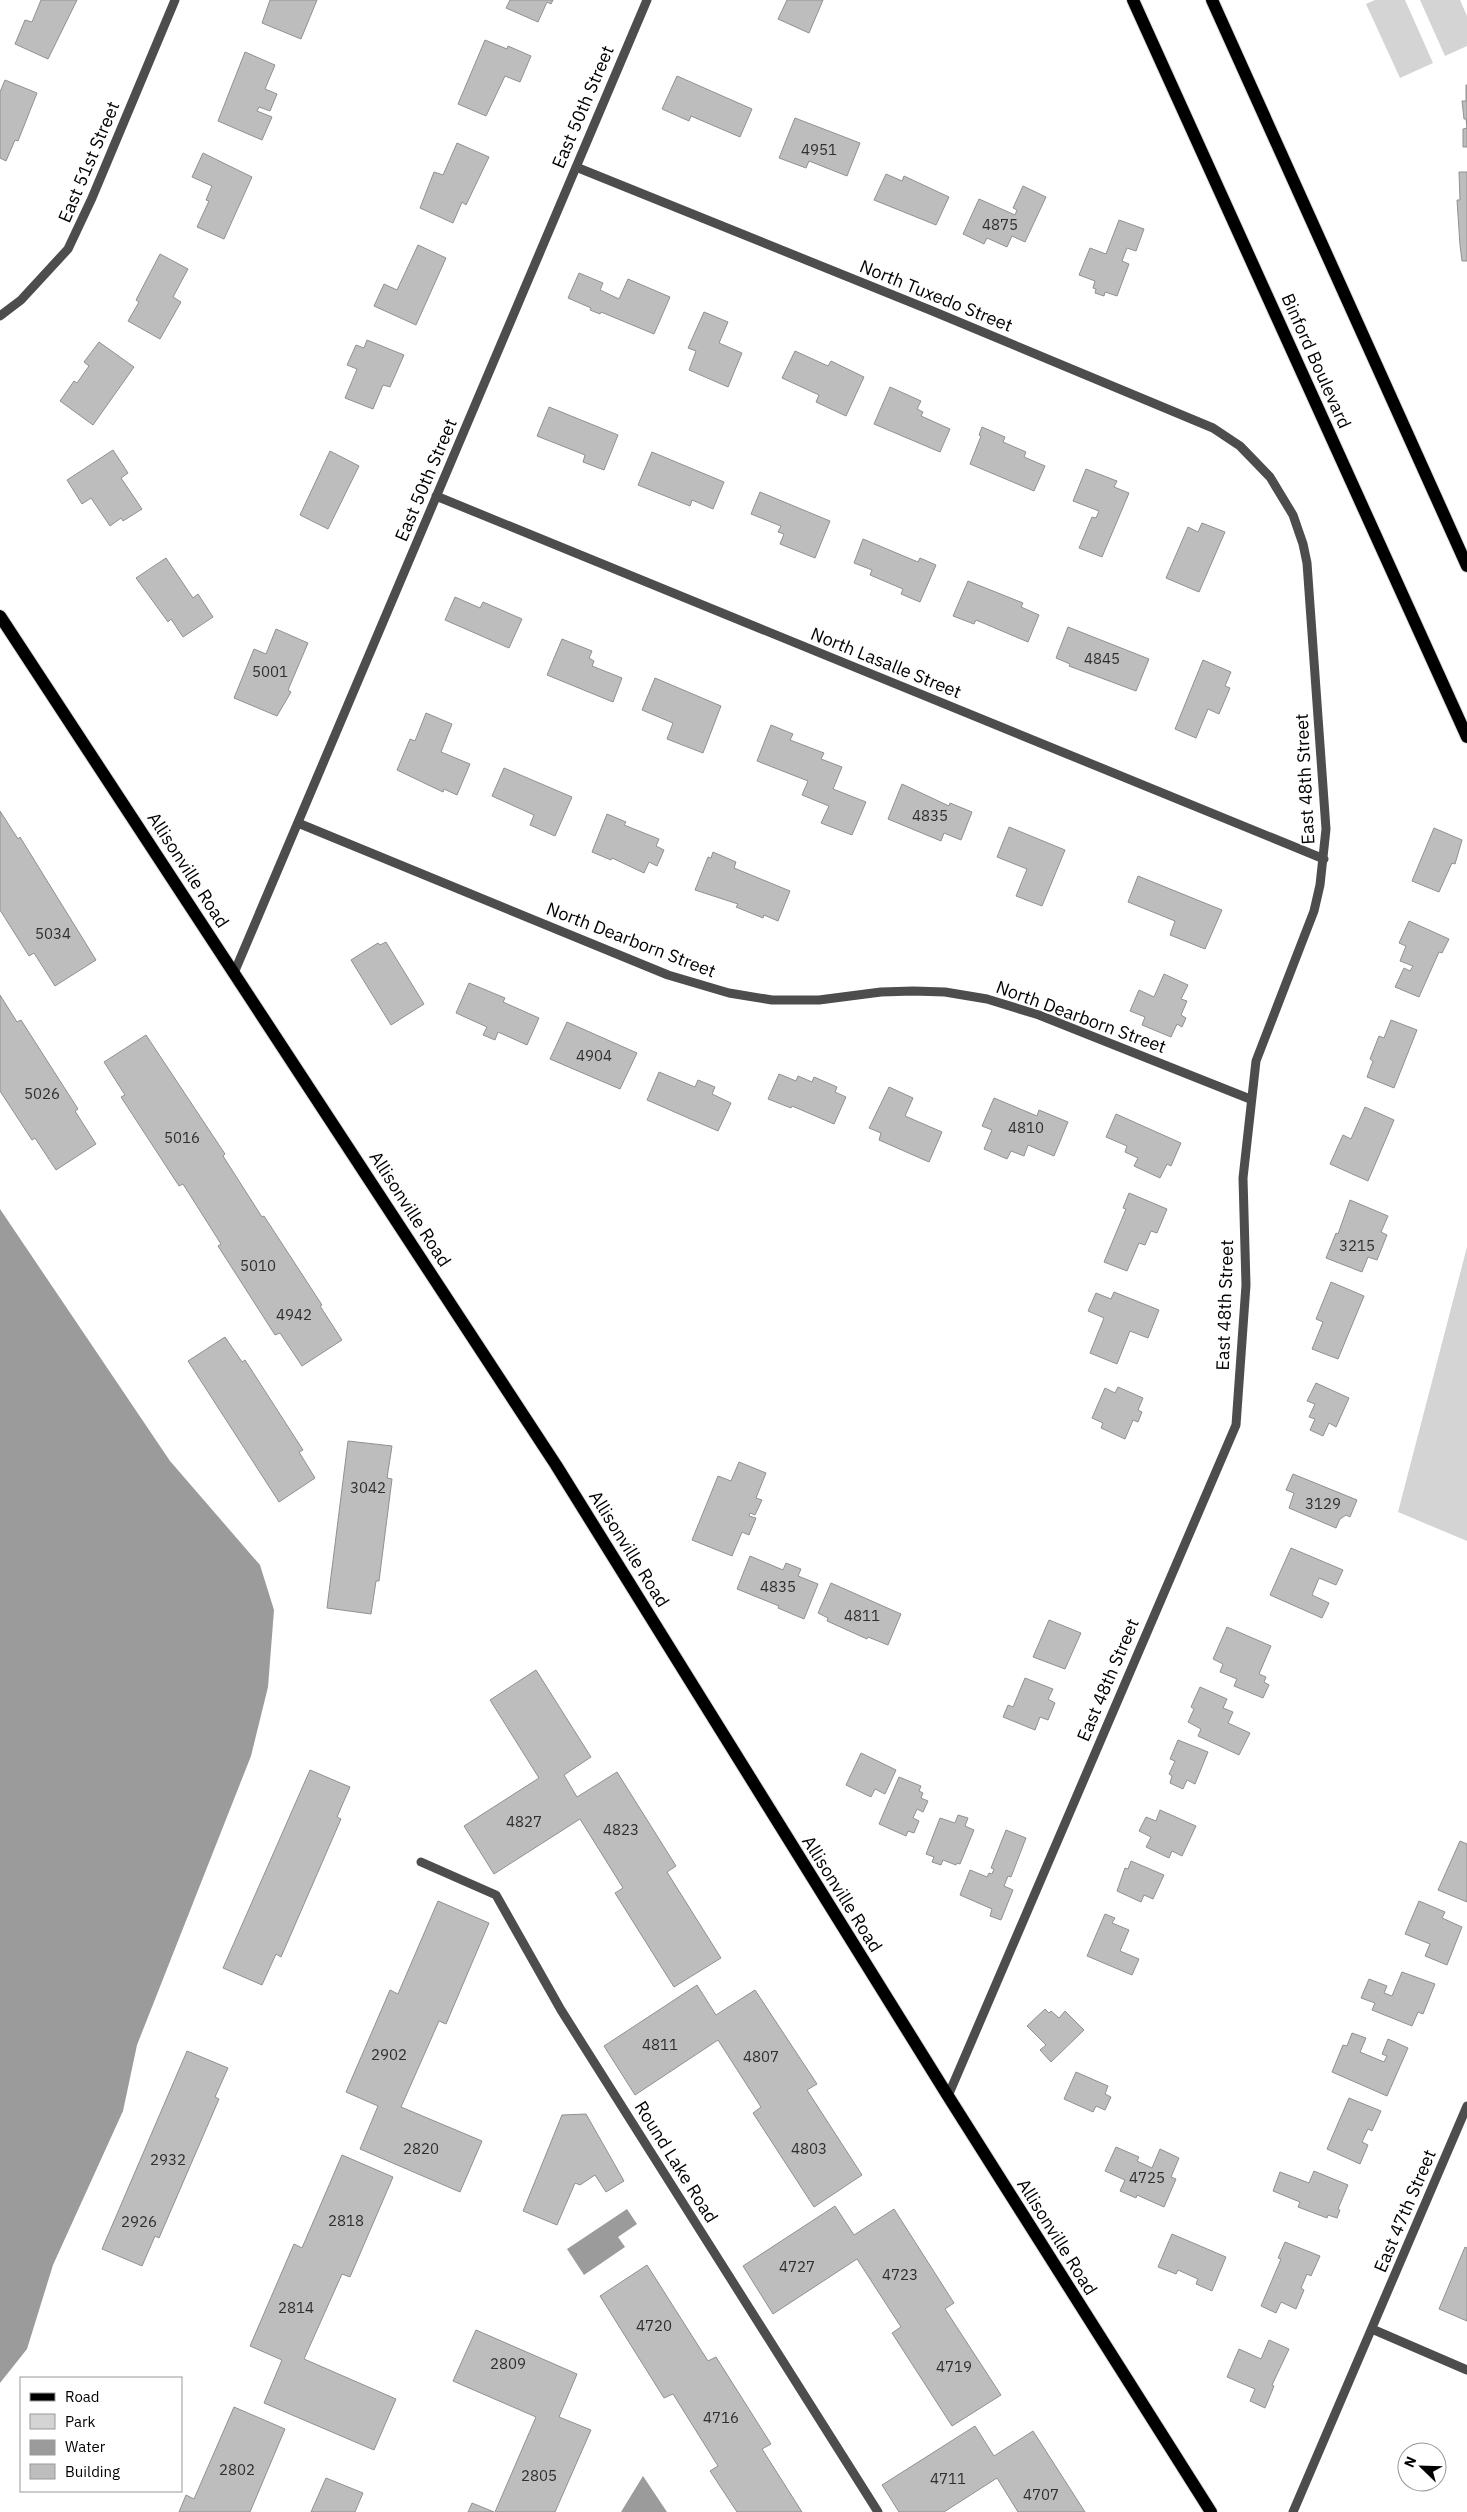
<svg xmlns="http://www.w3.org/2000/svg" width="1467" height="2512" font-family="'IBM Plex Sans',sans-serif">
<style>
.green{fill:#d4d4d4}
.water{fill:#9b9b9b}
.building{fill:#bdbdbd;stroke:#919191}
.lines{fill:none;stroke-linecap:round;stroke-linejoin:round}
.major-casing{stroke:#dbdbdb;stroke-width:14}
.minor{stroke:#4d4d4d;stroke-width:9}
.major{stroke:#000;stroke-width:12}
.labels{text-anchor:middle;stroke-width:4;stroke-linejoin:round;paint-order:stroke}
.number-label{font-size:15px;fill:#2f2f2f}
.street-label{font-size:18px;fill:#000;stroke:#fff}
</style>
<rect width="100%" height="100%" fill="#fff"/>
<path class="green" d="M 1375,0 L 1405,0 L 1433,63 L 1400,78 L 1366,4 Z
M 1420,0 L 1460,0 L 1467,16 L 1467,46 L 1445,56 Z
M 1467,1247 L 1467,1541 L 1398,1512 Z"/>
<path class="water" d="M 0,1209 L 170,1461 L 260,1565 L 274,1610 L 268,1687 L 251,1756 L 137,2045 L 123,2111 L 53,2265 L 27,2349 L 0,2383 Z
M 627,2209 L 637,2224 L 618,2237 L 625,2247 L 584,2275 L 567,2249 Z
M 643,2476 L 667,2512 L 621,2512 Z"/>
<path class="building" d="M 41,0 L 77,0 L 48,59 L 15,44 L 25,20 L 32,22 Z
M 270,0 L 317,0 L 301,39 L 262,23 Z
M 510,0 L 553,0 L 551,4 L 547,2 L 538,22 L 506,8 Z
M 787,0 L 823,0 L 809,33 L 778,19 Z
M 485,40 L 507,49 L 508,46 L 531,56 L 520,82 L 505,76 L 486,116 L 458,104 Z
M 245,52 L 275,65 L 265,89 L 277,94 L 270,111 L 259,107 L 257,111 L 272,117 L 262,140 L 218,121 Z
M 677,76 L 752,109 L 740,137 L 691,116 L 689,121 L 662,109 Z
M 5,80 L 37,93 L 18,141 L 15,140 L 6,161 L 0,158 L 0,92 Z
M 1466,85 L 1467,85 L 1467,147 L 1463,147 L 1463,129 L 1467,128 L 1466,119 L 1464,119 L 1462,101 L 1466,101 Z
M 795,118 L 860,143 L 847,176 L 809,161 L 806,168 L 779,158 Z
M 457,143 L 489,157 L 466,205 L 462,202 L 453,223 L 420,208 L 434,172 L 443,175 Z
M 203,153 L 252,177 L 224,239 L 197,227 L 209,201 L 206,200 L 212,186 L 192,177 Z
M 1459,172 L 1467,172 L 1467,261 L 1462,261 L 1460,245 L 1457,200 L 1460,200 Z
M 886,174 L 902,181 L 904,176 L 949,197 L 936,225 L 874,200 Z
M 1023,186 L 1046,197 L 1025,242 L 1012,236 L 1007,247 L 987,238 L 984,244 L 963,234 L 979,199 L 1015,215 L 1017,210 L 1013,208 Z
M 1119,220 L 1144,229 L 1136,251 L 1127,248 L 1122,261 L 1129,264 L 1117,296 L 1105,292 L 1104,296 L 1095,293 L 1096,289 L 1093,288 L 1095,281 L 1079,275 L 1090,248 L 1106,254 Z
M 418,245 L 446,258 L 416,325 L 374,306 L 384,284 L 397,290 Z
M 160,254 L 188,269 L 173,297 L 181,302 L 160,339 L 128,321 L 139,302 L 136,300 Z
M 579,273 L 603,283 L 600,290 L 619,299 L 628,279 L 670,297 L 654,334 L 601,312 L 600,314 L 590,310 L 591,308 L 568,298 Z
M 704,312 L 728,322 L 719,343 L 742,353 L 728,387 L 689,370 L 696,351 L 688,348 Z
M 367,340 L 404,355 L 390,387 L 383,385 L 373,409 L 345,398 L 357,369 L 347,365 L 356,345 L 364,348 Z
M 99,342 L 134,367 L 93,425 L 60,401 L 74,381 L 77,383 L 89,366 L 84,362 Z
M 795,351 L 828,366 L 831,361 L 864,377 L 846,416 L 816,402 L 819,395 L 782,378 Z
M 890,387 L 921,401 L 917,409 L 923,412 L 921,416 L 950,429 L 940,452 L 874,424 Z
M 549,407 L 618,435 L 604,470 L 583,462 L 585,455 L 537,436 Z
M 982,427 L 1005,437 L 1003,442 L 1026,452 L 1024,457 L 1045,466 L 1034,491 L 970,464 L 981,436 L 979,435 Z
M 113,450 L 128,473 L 121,478 L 142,509 L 123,521 L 121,518 L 110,526 L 91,498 L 82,504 L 67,480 Z
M 330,451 L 359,466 L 328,529 L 300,515 Z
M 652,452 L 724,482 L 713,509 L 692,500 L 690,506 L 638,485 Z
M 1086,469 L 1117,481 L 1114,487 L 1129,493 L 1102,557 L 1079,548 L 1092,517 L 1096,518 L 1099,511 L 1073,501 Z
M 760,492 L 830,521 L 815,558 L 780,544 L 784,534 L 778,532 L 781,526 L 751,514 Z
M 1202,523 L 1225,532 L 1199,592 L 1166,578 L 1188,527 L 1198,532 Z
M 863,539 L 918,562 L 920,558 L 936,565 L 920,602 L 901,594 L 903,589 L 870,575 L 872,570 L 854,563 Z
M 166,558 L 193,598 L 198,594 L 213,617 L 183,637 L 171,619 L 168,622 L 136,578 Z
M 968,581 L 1023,603 L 1021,607 L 1039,615 L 1028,642 L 976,620 L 974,624 L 953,616 Z
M 455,597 L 480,608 L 483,602 L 522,619 L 509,648 L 445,620 Z
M 1068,627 L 1149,659 L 1136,691 L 1069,666 L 1070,664 L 1056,658 Z
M 276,629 L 308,643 L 288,690 L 291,692 L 277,716 L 234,698 L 254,649 L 266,654 Z
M 562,639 L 592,651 L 589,658 L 594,661 L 592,666 L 622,678 L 613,702 L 547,675 Z
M 1203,660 L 1231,672 L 1225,686 L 1230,688 L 1219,714 L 1208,709 L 1196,738 L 1175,729 Z
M 655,678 L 721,706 L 703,753 L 667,739 L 673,723 L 642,710 Z
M 426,713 L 452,724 L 441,752 L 470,764 L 457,795 L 444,789 L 443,792 L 397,770 L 410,739 L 415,741 Z
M 771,725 L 793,734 L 790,740 L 824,753 L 821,759 L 842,767 L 833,789 L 866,802 L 852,835 L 821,823 L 829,806 L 802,795 L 808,781 L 757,761 Z
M 504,768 L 572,797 L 555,836 L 530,825 L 534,815 L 492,796 Z
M 902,784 L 949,806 L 950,803 L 972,812 L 961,840 L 944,833 L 941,841 L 888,819 Z
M 0,811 L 18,839 L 20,837 L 96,960 L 55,986 L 34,953 L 29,956 L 0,910 Z
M 607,814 L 626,822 L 624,825 L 659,839 L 656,846 L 664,850 L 657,866 L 649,862 L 644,873 L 612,858 L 611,860 L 592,852 Z
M 1009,827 L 1065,850 L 1042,906 L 1016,896 L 1027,869 L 997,857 Z
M 1434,828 L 1462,840 L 1455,864 L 1452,863 L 1439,892 L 1412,881 Z
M 713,852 L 736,862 L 734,868 L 790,891 L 778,921 L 764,915 L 763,918 L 736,907 L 738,904 L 695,890 L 708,857 L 711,858 Z
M 1138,876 L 1222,910 L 1205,949 L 1170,935 L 1175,921 L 1128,902 Z
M 1409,921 L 1449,939 L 1442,953 L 1439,952 L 1419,997 L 1395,987 L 1404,968 L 1410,971 L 1413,966 L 1400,961 L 1406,946 L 1399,943 Z
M 386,942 L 424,1004 L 391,1025 L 351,960 L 378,943 L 380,945 Z
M 1164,974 L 1188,985 L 1181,999 L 1187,1001 L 1181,1015 L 1186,1018 L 1182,1027 L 1177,1024 L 1171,1037 L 1142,1025 L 1145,1017 L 1130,1011 L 1139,990 L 1154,997 Z
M 469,983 L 505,998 L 503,1002 L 539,1018 L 527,1045 L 498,1032 L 495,1040 L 483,1035 L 487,1027 L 456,1013 Z
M 0,995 L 17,1022 L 21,1020 L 78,1109 L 75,1111 L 96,1144 L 56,1170 L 35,1138 L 32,1140 L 0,1091 Z
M 1391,1020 L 1417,1030 L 1394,1088 L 1367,1077 L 1373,1061 L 1370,1059 L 1379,1036 L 1384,1038 Z
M 567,1022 L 637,1053 L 620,1089 L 550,1059 Z
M 146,1035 L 225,1154 L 223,1156 L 262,1217 L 264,1216 L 322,1305 L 320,1306 L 342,1340 L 302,1366 L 280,1333 L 275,1335 L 218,1246 L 221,1244 L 183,1184 L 179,1186 L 121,1097 L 125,1095 L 104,1062 Z
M 659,1072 L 695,1087 L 698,1080 L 715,1087 L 712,1094 L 731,1103 L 718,1131 L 647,1100 Z
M 779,1074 L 796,1081 L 798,1076 L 812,1082 L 814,1077 L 837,1087 L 835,1092 L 846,1097 L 834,1124 L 792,1106 L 791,1108 L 768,1099 Z
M 889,1087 L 913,1098 L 905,1116 L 942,1132 L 929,1162 L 879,1140 L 881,1133 L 869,1128 Z
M 994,1098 L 1037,1116 L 1039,1110 L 1068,1122 L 1054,1156 L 1028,1145 L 1024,1156 L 1011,1151 L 1007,1159 L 984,1149 L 992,1130 L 982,1126 Z
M 1365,1107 L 1394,1120 L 1368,1181 L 1330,1164 L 1343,1135 L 1351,1139 Z
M 1116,1114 L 1181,1143 L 1171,1166 L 1167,1164 L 1160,1178 L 1134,1166 L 1138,1158 L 1125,1152 L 1127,1146 L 1106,1137 Z
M 1129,1193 L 1167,1209 L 1157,1233 L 1151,1231 L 1145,1245 L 1139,1243 L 1127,1271 L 1104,1262 L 1126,1209 L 1123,1208 Z
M 1350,1200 L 1388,1216 L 1381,1232 L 1387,1235 L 1377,1260 L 1368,1257 L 1362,1272 L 1326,1258 L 1336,1233 L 1338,1234 Z
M 1331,1282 L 1364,1296 L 1338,1359 L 1312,1349 L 1323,1322 L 1316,1319 Z
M 1114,1292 L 1159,1310 L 1148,1338 L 1130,1331 L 1117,1364 L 1090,1353 L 1104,1318 L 1088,1311 L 1096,1293 L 1111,1299 Z
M 225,1337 L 242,1362 L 245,1360 L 303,1450 L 299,1452 L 315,1478 L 279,1502 L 188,1361 Z
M 1316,1383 L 1349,1398 L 1336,1427 L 1329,1423 L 1323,1436 L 1310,1430 L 1315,1419 L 1309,1417 L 1315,1404 L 1307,1401 Z
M 1118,1387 L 1143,1398 L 1138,1410 L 1142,1412 L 1138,1422 L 1133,1420 L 1125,1439 L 1101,1428 L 1103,1423 L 1092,1418 L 1105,1388 L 1115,1393 Z
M 348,1441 L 392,1446 L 387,1478 L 392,1479 L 379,1581 L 376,1581 L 371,1614 L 327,1608 Z
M 739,1462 L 766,1473 L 756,1498 L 762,1500 L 755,1515 L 750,1513 L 749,1516 L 756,1518 L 749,1535 L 742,1532 L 732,1556 L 692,1540 L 718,1476 L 731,1481 Z
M 1293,1474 L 1357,1500 L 1350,1517 L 1346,1515 L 1340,1519 L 1336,1528 L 1289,1508 L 1294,1493 L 1286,1490 Z
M 1291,1548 L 1343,1570 L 1336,1585 L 1319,1578 L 1312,1595 L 1329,1603 L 1322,1618 L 1270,1595 Z
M 750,1556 L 783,1570 L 786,1563 L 801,1569 L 798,1576 L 818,1584 L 804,1619 L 778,1608 L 779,1606 L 737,1589 Z
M 831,1583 L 901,1614 L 888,1645 L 868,1637 L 867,1639 L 827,1621 L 828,1618 L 818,1613 Z
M 1049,1620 L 1081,1633 L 1065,1669 L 1033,1657 Z
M 1227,1627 L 1271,1646 L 1259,1674 L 1266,1677 L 1264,1682 L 1269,1685 L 1263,1698 L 1234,1686 L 1237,1679 L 1220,1672 L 1223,1664 L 1213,1659 Z
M 536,1670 L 591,1757 L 564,1775 L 577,1797 L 617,1772 L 676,1866 L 667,1872 L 721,1958 L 674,1987 L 615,1893 L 623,1888 L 580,1819 L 494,1874 L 464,1826 L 539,1778 L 490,1700 Z
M 1025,1678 L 1053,1689 L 1048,1699 L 1055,1703 L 1048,1720 L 1040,1717 L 1035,1730 L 1003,1717 L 1008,1705 L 1013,1707 Z
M 1200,1687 L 1227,1699 L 1223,1708 L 1233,1712 L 1228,1723 L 1250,1733 L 1239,1755 L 1198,1736 L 1201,1729 L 1188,1722 L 1194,1709 L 1191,1707 Z
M 1178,1740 L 1208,1752 L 1195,1784 L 1187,1780 L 1183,1789 L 1170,1783 L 1172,1776 L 1169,1774 L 1175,1761 L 1170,1759 Z
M 861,1753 L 896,1770 L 885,1794 L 875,1789 L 871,1797 L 846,1785 Z
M 310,1770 L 350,1787 L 337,1817 L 341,1819 L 281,1957 L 276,1954 L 262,1985 L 223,1968 Z
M 899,1777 L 921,1786 L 919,1791 L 923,1793 L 921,1798 L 928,1801 L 923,1812 L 917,1809 L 913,1818 L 919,1821 L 914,1833 L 908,1831 L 906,1836 L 879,1824 Z
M 1160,1810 L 1196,1826 L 1182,1856 L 1172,1851 L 1169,1858 L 1146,1847 L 1151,1837 L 1139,1831 L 1146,1817 L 1156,1821 Z
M 958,1815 L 968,1818 L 965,1826 L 974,1830 L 960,1864 L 957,1863 L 956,1865 L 943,1860 L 941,1865 L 932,1862 L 934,1857 L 926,1854 L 940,1818 L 955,1823 Z
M 1006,1830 L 1026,1838 L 1011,1877 L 1008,1876 L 1004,1886 L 1013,1890 L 1001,1920 L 990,1916 L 992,1909 L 960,1895 L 970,1870 L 987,1877 L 989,1873 L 992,1874 L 994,1869 L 991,1868 Z
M 1460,1841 L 1467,1844 L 1467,1902 L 1438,1890 Z
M 1131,1861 L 1164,1875 L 1153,1899 L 1144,1895 L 1141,1902 L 1117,1891 L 1125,1868 L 1128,1869 Z
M 438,1901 L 489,1923 L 446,2024 L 439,2021 L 401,2107 L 482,2141 L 460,2192 L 360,2149 L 378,2106 L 346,2092 L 390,1990 L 398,1994 Z
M 1419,1901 L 1445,1912 L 1442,1918 L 1462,1927 L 1447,1965 L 1425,1956 L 1430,1944 L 1405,1934 Z
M 1105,1914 L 1115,1918 L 1112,1923 L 1129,1930 L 1120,1951 L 1139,1959 L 1132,1975 L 1087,1956 Z
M 1402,1972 L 1435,1984 L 1423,2014 L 1418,2012 L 1412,2026 L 1372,2010 L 1375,2003 L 1361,1998 L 1369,1979 L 1387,1986 L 1384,1993 L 1392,1996 Z
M 697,1985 L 716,2015 L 755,1990 L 817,2084 L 807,2090 L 862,2175 L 814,2207 L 753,2113 L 761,2107 L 718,2040 L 635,2095 L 604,2046 Z
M 1045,2009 L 1049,2013 L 1051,2011 L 1059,2018 L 1065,2011 L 1084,2030 L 1051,2062 L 1040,2050 L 1046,2045 L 1027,2026 Z
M 1352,2033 L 1366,2038 L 1360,2052 L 1384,2062 L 1387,2056 L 1382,2054 L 1388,2039 L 1408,2048 L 1387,2096 L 1332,2072 L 1343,2045 L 1347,2046 Z
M 187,2051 L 228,2068 L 215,2097 L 219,2099 L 159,2238 L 155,2236 L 142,2266 L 102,2249 Z
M 1076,2072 L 1108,2086 L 1105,2094 L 1111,2097 L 1105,2110 L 1096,2106 L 1093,2112 L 1064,2099 Z
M 1349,2098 L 1381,2111 L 1372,2131 L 1368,2129 L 1362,2142 L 1368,2145 L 1360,2164 L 1327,2149 Z
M 586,2114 L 624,2181 L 606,2192 L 595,2175 L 580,2185 L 575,2183 L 557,2225 L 523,2211 L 562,2115 Z
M 1116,2147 L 1139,2157 L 1137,2161 L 1152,2168 L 1160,2149 L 1179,2158 L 1171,2177 L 1176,2179 L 1164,2207 L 1137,2195 L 1136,2198 L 1120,2191 L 1125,2180 L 1105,2171 Z
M 342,2155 L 393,2177 L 350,2277 L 342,2274 L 304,2359 L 396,2399 L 374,2450 L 264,2403 L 282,2360 L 250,2346 L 294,2244 L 302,2248 Z
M 1314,2171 L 1348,2185 L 1338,2209 L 1340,2210 L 1337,2218 L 1328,2215 L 1327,2218 L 1298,2207 L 1300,2202 L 1273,2191 L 1280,2172 L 1309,2183 Z
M 835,2206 L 854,2235 L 894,2209 L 954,2303 L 945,2309 L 1001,2395 L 952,2426 L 892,2333 L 901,2327 L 857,2259 L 773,2314 L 743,2266 Z
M 1172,2234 L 1226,2257 L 1212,2291 L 1196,2284 L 1198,2279 L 1178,2270 L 1176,2274 L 1158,2267 Z
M 1285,2242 L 1320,2256 L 1311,2276 L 1307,2274 L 1301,2288 L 1304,2290 L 1296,2309 L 1281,2302 L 1276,2313 L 1261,2306 L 1281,2259 L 1278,2258 Z
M 1465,2247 L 1467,2248 L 1467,2321 L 1439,2309 Z
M 647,2265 L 708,2361 L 716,2357 L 771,2444 L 762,2449 L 802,2512 L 737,2512 L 710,2471 L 718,2466 L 673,2394 L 664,2398 L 600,2296 Z
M 476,2330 L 577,2374 L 559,2417 L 591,2430 L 555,2512 L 495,2512 L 536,2417 L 453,2381 Z
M 1269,2340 L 1289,2349 L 1272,2385 L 1274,2386 L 1265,2408 L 1250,2401 L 1255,2389 L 1227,2377 L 1239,2349 L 1261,2359 Z
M 234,2407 L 285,2429 L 250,2512 L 179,2512 L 186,2495 L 194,2499 Z
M 975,2426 L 994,2456 L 1033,2431 L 1085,2512 L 1018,2512 L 997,2478 L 944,2512 L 899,2512 L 882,2485 Z
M 326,2478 L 363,2493 L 355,2512 L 311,2512 Z
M 472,2503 L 494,2512 L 468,2512 Z"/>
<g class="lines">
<g class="major-casing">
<path id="major" d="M 1133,0 L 1467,737
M 1212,0 L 1467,566
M 0,616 L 556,1465 L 948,2096 L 1211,2512"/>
</g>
<path class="minor" d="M 576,167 L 930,310 L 1213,428 L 1240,446 L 1270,477 L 1293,515 L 1303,544 L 1307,563 L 1326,829 L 1320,885 L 1314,911 L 1256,1061 L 1243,1178 L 1246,1285 L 1236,1425 L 948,2096
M 0,316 L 21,300 L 68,249 L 92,198 L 175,0
M 436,496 L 1324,859
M 298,823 L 668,975 L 729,993 L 772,1000 L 819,1000 L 881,992 L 913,991 L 945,992 L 987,999 L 1039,1015 L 1250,1099
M 234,973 L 647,0
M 421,1862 L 496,1895 L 561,2010 L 878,2512
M 1372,2329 L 1467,2370
M 1293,2512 L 1467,2106"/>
<use href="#major" class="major"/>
</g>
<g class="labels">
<g class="number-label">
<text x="819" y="155">4951</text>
<text x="1000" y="230">4875</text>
<text x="1102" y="664">4845</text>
<text x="270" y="677">5001</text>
<text x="930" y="821">4835</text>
<text x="53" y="939">5034</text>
<text x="594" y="1061">4904</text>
<text x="42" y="1099">5026</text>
<text x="1026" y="1133">4810</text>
<text x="182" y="1143">5016</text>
<text x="1357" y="1251">3215</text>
<text x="258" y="1271">5010</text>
<text x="294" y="1320">4942</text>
<text x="368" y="1493">3042</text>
<text x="1323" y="1509">3129</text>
<text x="778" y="1592">4835</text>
<text x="862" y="1621">4811</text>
<text x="524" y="1827">4827</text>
<text x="621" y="1835">4823</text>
<text x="660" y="2050">4811</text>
<text x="389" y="2060">2902</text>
<text x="761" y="2062">4807</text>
<text x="421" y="2154">2820</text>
<text x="809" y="2154">4803</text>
<text x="168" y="2165">2932</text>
<text x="1147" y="2183">4725</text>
<text x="346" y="2226">2818</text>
<text x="139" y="2227">2926</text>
<text x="797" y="2272">4727</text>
<text x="900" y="2280">4723</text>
<text x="296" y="2313">2814</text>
<text x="654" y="2331">4720</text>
<text x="508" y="2369">2809</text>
<text x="954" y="2372">4719</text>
<text x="721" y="2423">4716</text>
<text x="237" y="2475">2802</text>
<text x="539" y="2481">2805</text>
<text x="948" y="2484">4711</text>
<text x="1041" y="2500">4707</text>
</g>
<g class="street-label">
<text transform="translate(583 107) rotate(-67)" y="6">East 50th Street</text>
<text transform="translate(89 162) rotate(-67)" y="6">East 51st Street</text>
<text transform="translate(936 296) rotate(22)" y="6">North Tuxedo Street</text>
<text transform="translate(1316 361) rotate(66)" y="6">Binford Boulevard</text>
<text transform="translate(426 480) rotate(-67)" y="6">East 50th Street</text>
<text transform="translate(886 663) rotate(22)" y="6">North Lasalle Street</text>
<text transform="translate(1305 779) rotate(-93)" y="6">East 48th Street</text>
<text transform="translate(188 870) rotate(57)" y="6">Allisonville Road</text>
<text transform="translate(631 940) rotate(21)" y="6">North Dearborn Street</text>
<text transform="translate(1081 1017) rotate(20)" y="6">North Dearborn Street</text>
<text transform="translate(410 1209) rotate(57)" y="6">Allisonville Road</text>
<text transform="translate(1225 1305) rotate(-88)" y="6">East 48th Street</text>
<text transform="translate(629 1549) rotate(58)" y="6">Allisonville Road</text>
<text transform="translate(1108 1680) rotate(-67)" y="6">East 48th Street</text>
<text transform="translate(842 1894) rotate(58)" y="6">Allisonville Road</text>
<text transform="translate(676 2162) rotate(58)" y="6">Round Lake Road</text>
<text transform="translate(1405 2211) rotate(-67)" y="6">East 47th Street</text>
<text transform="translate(1057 2237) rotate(58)" y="6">Allisonville Road</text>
</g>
</g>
<rect x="20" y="2377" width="162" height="115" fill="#ffffff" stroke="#999999"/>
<rect x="30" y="2393" width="25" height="8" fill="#000000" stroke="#999999"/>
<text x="65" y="2402" font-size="15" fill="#000000">Road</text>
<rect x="30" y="2414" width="25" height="15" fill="#d4d4d4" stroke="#999999"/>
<text x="65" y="2427" font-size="15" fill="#000000">Park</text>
<rect x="30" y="2440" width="25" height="15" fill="#9b9b9b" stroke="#999999"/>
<text x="65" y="2452" font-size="15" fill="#000000">Water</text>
<rect x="30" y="2464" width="25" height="15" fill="#bdbdbd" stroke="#999999"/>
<text x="65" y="2477" font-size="15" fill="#000000">Building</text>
<g transform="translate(1422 2467) rotate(293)"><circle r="24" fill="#ffffff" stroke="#999999"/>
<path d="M0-4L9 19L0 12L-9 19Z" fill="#000000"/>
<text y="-8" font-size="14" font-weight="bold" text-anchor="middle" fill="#000000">N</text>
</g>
</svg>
